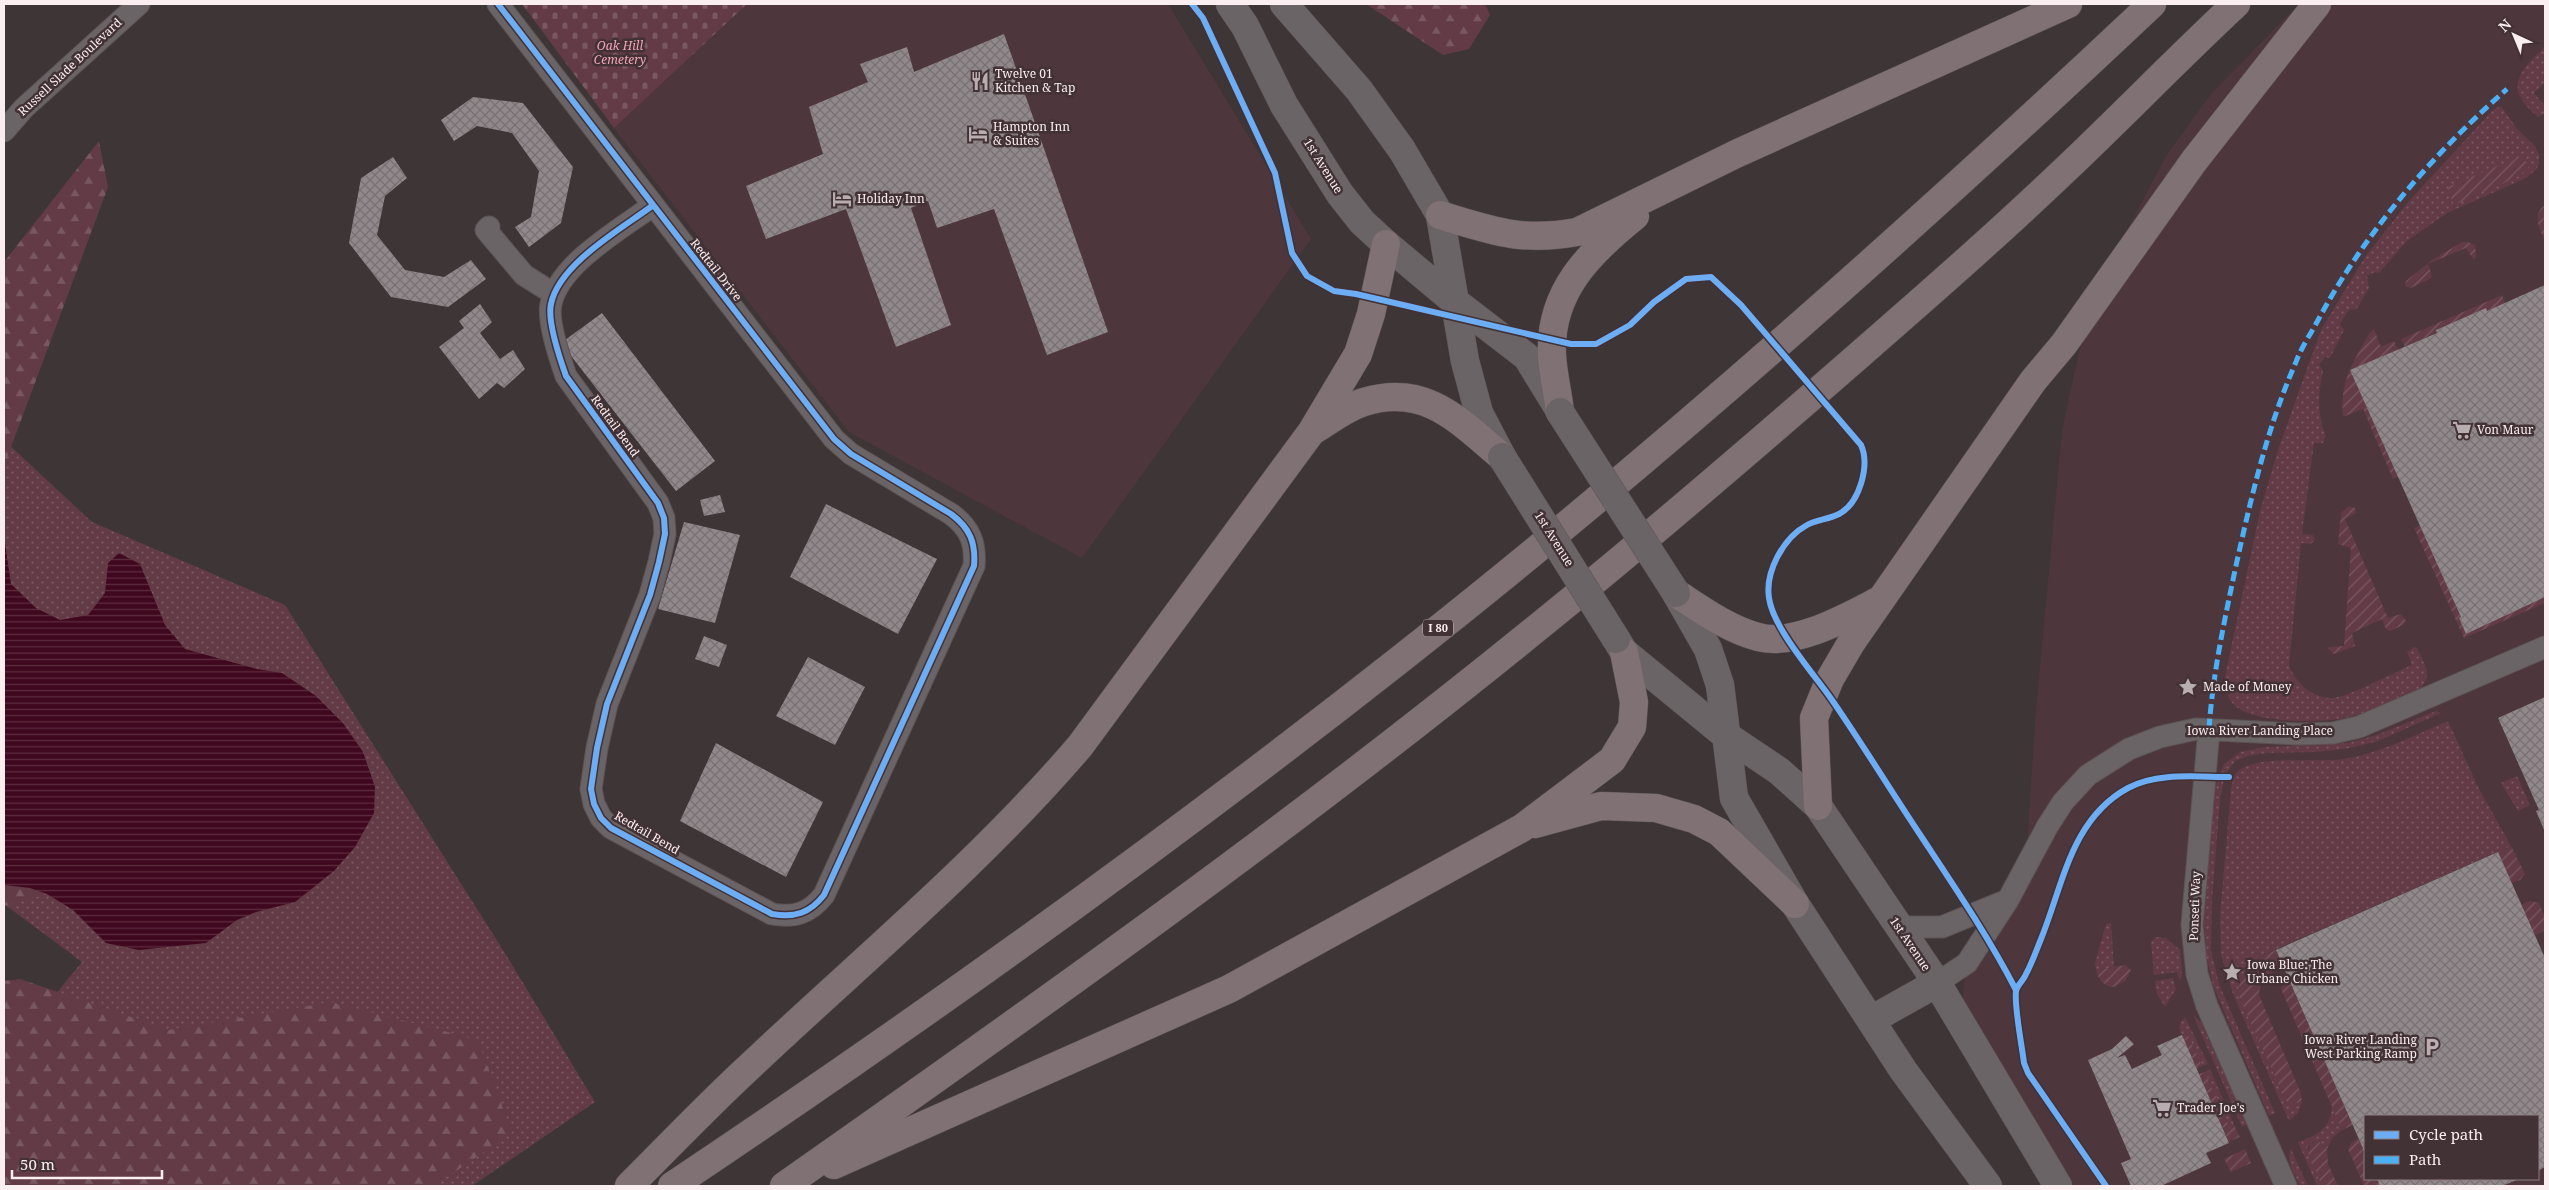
<svg xmlns="http://www.w3.org/2000/svg" width="2549" height="1190" font-family="'Noto Serif',serif">
<style>
.built{fill:#4d373c;fill-rule:evenodd}
.grass{fill:url(#grass-dots)}
.forest{fill:url(#forest-firs)}
.cemetery{fill:url(#cemetery-stones)}
.garden{fill:url(#garden-furrows)}
.water{fill:url(#water-rules)}
.building{fill:url(#building-cross-hatch)}
.lines{fill:none;stroke-linecap:round;stroke-linejoin:round}
.minor-casing{stroke:#5c5456;stroke-width:23}
.secondary-casing{stroke:#5c5456;stroke-width:29}
.motorway-casing{stroke:#5c5456;stroke-width:29}
.minor{stroke:#6b6466;stroke-width:21}
.secondary{stroke:#6b6466;stroke-width:28}
.motorway{stroke:#807175;stroke-width:28}
.secondary-bridge-casing{stroke:#5c5456;stroke-width:29;stroke-linecap:butt}
.secondary-bridge{stroke:#6b6466;stroke-width:28}
.quiet{stroke:#4cb0f7;stroke-width:5;stroke-dasharray:10 5;stroke-linecap:butt}
.cycleway-casing{stroke:#423135;stroke-width:9}
.cycleway{stroke:#6dadf4;stroke-width:6}
.labels{text-anchor:middle;stroke-width:5;stroke-linejoin:round;paint-order:stroke}
.shield{fill:#423135;stroke:#c3b5b9;stroke-width:1}
.shield-label{font-size:11px;font-weight:bold;fill:#faeef1}
.park-label{font-size:12px;font-style:italic;fill:#f4a4b9;stroke:#423135}
.street-label{font-size:12px;fill:#faeef1;stroke:#423135}
.poi-label{font-size:12px;fill:#faeef1;stroke:#423135;text-anchor:start}
</style>
<defs>
<pattern id="grass-dots" width="8" height="8" patternUnits="userSpaceOnUse" patternTransform="scale(1.25)"><rect width="8" height="8" fill="#623b46"/><path d="M2 2h.1M6 6h.1" fill="none" stroke="#795861" stroke-width="1.8" stroke-linecap="round"/></pattern>
<pattern id="forest-firs" width="22" height="20" patternUnits="userSpaceOnUse" patternTransform="scale(1.25)"><rect width="22" height="20" fill="#623b46"/><path d="M5 1l3.5 6h-7zM16 11l3.5 6h-7z" fill="#795861"/></pattern>
<pattern id="cemetery-stones" width="16" height="16" patternUnits="userSpaceOnUse" patternTransform="scale(1.25)"><rect width="16" height="16" fill="#623b46"/><path d="M2 7V4a2 2 0 0 1 4 0v3zM10 15v-3a2 2 0 0 1 4 0v3z" fill="#795861"/></pattern>
<pattern id="garden-furrows" width="10" height="10" patternUnits="userSpaceOnUse" patternTransform="scale(1.25)"><rect width="10" height="10" fill="#623b46"/><path d="M-1 1l2-2M0 10L10 0M9 11l2-2" fill="none" stroke="#795861"/></pattern>
<pattern id="water-rules" width="6" height="5" patternUnits="userSpaceOnUse" patternTransform="scale(1.25)"><rect width="6" height="5" fill="#40081e"/><path d="M0 2.5h6" fill="none" stroke="#5c2c3f"/></pattern>
<pattern id="building-cross-hatch" width="8" height="8" patternUnits="userSpaceOnUse" patternTransform="scale(1.25)"><rect width="8" height="8" fill="#90888a"/><path d="M0 0l8 8M0 8l8-8" fill="none" stroke="#787173"/></pattern>
</defs>
<rect width="100%" height="100%" fill="#3e3537"/>
<path class="built" d="M 747,4 L 1168,4 L 1311,239 L 1082,558 L 849,432 L 614,128 Z
M 2299,4 L 2545,4 L 2545,1186 L 2062,1186 L 1962,1003 L 1965,977 L 2027,848 L 2035,722 L 2062,431 L 2080,348 L 2102,278 L 2166,156 L 2211,94 ZM 2365,1116 L 2538,1116 L 2538,1179 L 2365,1179 Z"/>
<path class="grass" d="M 2545,47 L 2545,82 L 2534,93 L 2545,106 L 2545,113 L 2538,117 C 2503,89 2518,71 2545,47 Z
M 2501,106 L 2517,129 L 2535,146 L 2539,155 L 2539,164 L 2536,170 L 2524,179 L 2447,213 L 2407,241 L 2379,273 L 2375,272 L 2367,276 L 2369,288 L 2356,310 L 2352,309 L 2348,311 L 2340,324 L 2344,330 L 2330,358 L 2325,357 L 2319,365 L 2323,371 C 2318,394 2317,415 2326,436 L 2323,443 L 2314,443 L 2302,534 L 2313,535 L 2315,540 L 2311,544 L 2301,543 L 2289,666 C 2296,683 2313,699 2333,698 C 2348,697 2395,672 2412,665 L 2407,652 L 2414,647 L 2417,648 C 2421,657 2430,670 2426,680 C 2422,691 2409,694 2399,699 C 2381,707 2364,714 2345,718 C 2319,723 2255,724 2234,705 C 2227,698 2225,687 2225,677 L 2260,511 L 2279,447 L 2321,330 L 2365,257 L 2409,201 L 2494,109 Z
M 4,440 L 92,522 L 285,605 L 508,958 L 595,1102 L 472,1186 L 4,1186 L 4,1057 L 82,962 L 4,904 Z
M 2436,711 L 2441,713 L 2378,741 L 2350,748 L 2317,752 L 2267,753 L 2248,756 L 2235,761 L 2225,775 L 2220,799 L 2212,901 L 2211,950 L 2219,984 L 2275,1113 L 2269,1116 L 2213,985 L 2206,954 L 2204,922 L 2215,786 L 2224,764 L 2240,752 L 2265,747 L 2348,743 L 2377,735 Z
M 2448,721 L 2478,787 L 2511,846 L 2256,958 L 2247,965 L 2237,992 L 2286,1101 L 2295,1104 L 2302,1101 L 2298,1113 L 2289,1121 L 2233,994 L 2221,954 L 2220,916 L 2231,789 C 2233,781 2234,773 2241,769 C 2263,755 2317,763 2344,759 C 2381,753 2415,735 2448,721 Z
M 2517,776 L 2530,805 L 2518,811 L 2501,783 Z
M 2111,923 L 2114,967 L 2096,970 L 2095,963 L 2106,924 Z
M 2156,937 L 2166,938 L 2180,950 L 2182,975 L 2180,981 L 2177,972 L 2154,975 L 2151,942 Z
M 2173,978 L 2176,989 L 2165,1007 L 2157,994 L 2155,981 Z
M 2193,1015 L 2201,1022 L 2247,1125 L 2242,1127 Z
M 2185,1017 L 2208,1064 L 2202,1066 L 2187,1033 L 2182,1035 C 2178,1027 2179,1023 2185,1017 Z
M 2210,1069 L 2235,1127 L 2230,1130 L 2205,1072 Z
M 2332,1105 L 2342,1130 L 2332,1138 L 2327,1149 L 2320,1142 L 2313,1141 L 2307,1148 L 2322,1186 L 2317,1186 L 2298,1142 C 2319,1135 2331,1128 2332,1105 Z
M 2291,1149 L 2307,1184 L 2300,1186 C 2295,1175 2285,1161 2291,1149 Z"/>
<path class="forest" d="M 1366,4 L 1485,4 L 1490,15 L 1469,49 L 1443,55 Z
M 99,141 L 108,187 L 4,466 L 4,262 Z
M 4,885 L 30,888 L 47,894 L 4,906 Z
M 20,979 L 169,1030 L 331,1002 L 478,1040 L 512,1133 L 434,1186 L 4,1186 L 4,981 Z"/>
<path class="cemetery" d="M 522,4 L 747,4 L 614,128 Z"/>
<path class="garden" d="M 2519,157 L 2528,163 L 2528,169 L 2517,177 L 2454,205 L 2448,190 L 2450,186 Z
M 2545,205 L 2545,242 C 2540,229 2531,215 2545,205 Z
M 2462,242 L 2468,242 L 2475,245 L 2476,256 L 2474,260 L 2466,248 L 2428,264 L 2432,276 L 2430,279 L 2411,288 L 2405,286 L 2406,281 L 2432,260 Z
M 2502,295 L 2505,303 L 2487,311 L 2486,309 L 2405,347 L 2401,339 Z
M 2374,329 L 2381,347 L 2394,341 L 2398,350 L 2351,370 L 2399,476 L 2393,479 L 2363,409 L 2343,417 C 2340,381 2352,364 2369,334 Z
M 2349,506 L 2355,508 L 2356,513 L 2345,519 L 2388,618 L 2401,614 L 2406,621 L 2403,625 L 2390,631 L 2386,629 L 2382,619 L 2352,633 L 2355,646 L 2334,654 L 2328,649 L 2329,647 L 2344,646 L 2351,548 L 2338,544 L 2341,513 Z
M 2421,525 L 2461,617 L 2459,618 L 2466,634 L 2545,597 L 2545,603 L 2464,638 L 2414,528 Z
M 2511,846 L 2525,874 L 2520,880 L 2511,883 L 2498,852 Z
M 2530,901 L 2539,903 L 2545,918 L 2545,930 L 2534,936 L 2521,905 Z
M 2276,950 L 2283,966 C 2271,973 2260,980 2259,995 L 2300,1091 L 2302,1101 L 2291,1105 L 2286,1101 L 2237,992 L 2247,965 L 2256,958 Z
M 2126,965 L 2131,970 L 2125,981 L 2114,987 C 2104,987 2098,979 2096,970 Z
M 2288,978 L 2353,1125 L 2342,1130 L 2281,989 L 2283,982 Z
M 2187,1033 L 2202,1066 L 2197,1069 L 2182,1035 Z
M 2205,1072 L 2230,1129 L 2235,1127 L 2240,1137 L 2229,1142 L 2199,1074 Z
M 2359,1138 L 2365,1153 L 2365,1179 L 2377,1179 L 2380,1186 L 2364,1186 L 2348,1149 L 2351,1143 Z
M 2317,1140 L 2327,1149 L 2328,1164 L 2338,1186 L 2322,1186 L 2308,1153 L 2310,1144 Z
M 2245,1149 L 2251,1163 L 2231,1172 L 2224,1159 Z"/>
<path class="water" d="M 4,536 L 11,584 L 36,608 L 60,620 L 88,615 L 105,593 L 108,563 L 119,553 L 140,564 L 165,625 L 185,649 L 257,669 L 282,673 L 316,696 L 343,723 L 363,752 L 375,787 L 374,813 L 355,847 L 334,871 L 295,902 L 256,912 L 237,920 L 206,943 L 139,950 L 106,943 L 73,910 L 47,894 L 30,888 L 4,885 Z"/>
<path class="building" d="M 1004,34 L 1108,332 L 1047,355 L 994,209 L 937,228 L 928,201 L 911,208 L 951,325 L 896,347 L 846,209 L 766,239 L 746,186 L 823,154 L 809,107 L 868,82 L 860,64 L 907,47 L 914,72 Z
M 473,97 L 523,103 L 573,167 L 561,223 L 529,247 L 515,227 L 531,217 L 539,171 L 512,133 L 477,126 L 454,141 L 441,120 Z
M 393,157 L 407,178 L 385,196 L 377,235 L 405,270 L 444,277 L 471,260 L 486,279 L 448,307 L 391,297 L 349,243 L 361,178 Z
M 2545,285 L 2545,597 L 2466,634 L 2459,618 L 2461,617 L 2350,370 L 2437,333 L 2436,330 L 2486,308 L 2487,311 Z
M 480,304 L 492,322 L 480,333 L 500,359 L 513,350 L 525,369 L 504,388 L 497,383 L 479,399 L 439,347 L 464,328 L 459,321 Z
M 602,313 L 715,461 L 676,491 L 561,343 Z
M 720,495 L 725,512 L 704,516 L 700,500 Z
M 826,504 L 937,559 L 898,634 L 790,577 Z
M 684,522 L 740,535 L 715,623 L 658,609 Z
M 704,636 L 727,645 L 719,667 L 695,659 Z
M 808,657 L 865,687 L 835,745 L 776,716 Z
M 2545,697 L 2545,832 L 2536,811 L 2539,810 L 2498,718 Z
M 716,743 L 823,802 L 786,877 L 680,821 Z
M 2498,852 L 2545,958 L 2545,1167 L 2538,1171 L 2538,1116 L 2365,1116 L 2365,1153 L 2276,950 Z
M 2182,1035 L 2229,1143 L 2206,1153 L 2211,1163 L 2161,1186 L 2131,1186 L 2121,1163 L 2131,1159 L 2088,1060 L 2112,1049 L 2126,1036 L 2134,1044 L 2117,1058 L 2125,1055 L 2132,1069 L 2162,1055 L 2157,1046 Z
M 2377,1179 L 2519,1179 L 2502,1186 L 2380,1186 Z"/>
<g class="lines">
<g class="minor-casing">
<path id="minor" d="M 498,4 L 834,439 L 851,454 L 951,514 C 970,528 976,543 974,566 L 824,895 C 810,913 795,918 772,914 L 611,828 L 601,818 L 594,804 L 591,789 L 597,748 L 607,704 L 650,595 L 659,562 L 665,534 L 664,518 L 658,503 L 566,376 C 560,359 547,321 551,304 C 559,264 621,229 652,206
M 4,131 L 24,108 L 139,4
M 489,227 L 486,230 L 524,275 L 554,294
M 2209,729 L 2192,925 L 2197,974 L 2207,1006 L 2286,1186
M 1899,927 L 1942,927 L 2008,900
M 1937,983 L 1967,963 L 2008,900 L 2047,827 L 2063,802 L 2088,775 L 2129,749 L 2160,737 L 2196,729 L 2298,734 L 2333,733 L 2359,727 L 2545,647"/>
</g>
<g class="secondary-casing">
<path id="secondary" d="M 1230,4 L 1245,26 L 1284,105 L 1340,194 L 1362,222 L 1386,244 L 1453,300 L 1527,357 L 1560,411
M 1284,4 L 1359,90 L 1402,150 L 1440,215 L 1465,361 L 1479,413 L 1502,457
M 1676,593 L 1708,649 L 1720,685 L 1734,798 L 1795,904 L 1903,1070 L 1988,1186
M 1616,639 L 1624,652 L 1724,734 L 1779,771 L 1818,806 L 1937,983 L 2058,1186
M 1871,1020 L 1937,983"/>
</g>
<g class="motorway-casing">
<path id="motorway" d="M 1440,215 C 1493,231 1521,242 1577,232 L 1738,153 L 2068,4
M 1560,412 C 1558,393 1553,374 1552,355 C 1549,292 1589,253 1635,216
M 1314,430 C 1329,421 1347,407 1364,402 C 1426,383 1459,421 1502,457
M 1676,593 C 1702,610 1728,629 1758,637 C 1794,647 1847,617 1878,601
M 1818,806 L 1814,718 L 1830,679 L 1851,643 L 2033,381 L 2064,344 L 2194,161 L 2317,4
M 1535,824 L 1601,806 L 1656,808 L 1694,819 L 1719,832 L 1795,904
M 834,1165 L 1229,989 L 1522,828 L 1612,760 L 1632,727 L 1634,702 L 1624,652
M 629,1186 C 668,1147 706,1107 747,1069 C 859,963 979,864 1080,746 L 1312,431 L 1358,354 L 1371,314 L 1386,244
M 672,1186 C 920,1020 1163,846 1398,661 C 1660,455 1909,233 2152,4
M 784,1186 C 1043,1004 1302,820 1548,619 C 1653,534 1755,446 1857,357 C 1928,295 1999,233 2067,168 C 2124,114 2179,57 2236,4"/>
</g>
<use href="#minor" class="minor"/>
<use href="#secondary" class="secondary"/>
<use href="#motorway" class="motorway"/>
<g class="secondary-bridge-casing">
<path id="secondary-bridge" d="M 1560,412 L 1676,593
M 1502,457 L 1616,639"/>
</g>
<use href="#secondary-bridge" class="secondary-bridge"/>
<path class="quiet" d="M 2209,729 C 2213,671 2225,618 2237,561 C 2252,494 2268,425 2296,362 C 2301,348 2310,335 2317,322 C 2365,232 2431,156 2507,89"/>
<g class="cycleway-casing">
<path id="cycleway" d="M 498,4 L 834,439 L 851,454 L 951,514 C 970,528 976,543 974,566 L 824,895 C 810,913 795,918 772,914 L 611,828 L 601,818 L 594,804 L 591,789 L 597,748 L 607,704 L 650,595 L 659,562 L 665,534 L 664,518 L 658,503 L 566,376 C 560,359 547,321 551,304 C 559,264 621,229 652,206
M 1192,4 L 1203,18 L 1275,173 L 1292,253 L 1307,276 L 1334,291 L 1356,294 L 1571,344 L 1596,344 L 1630,325 L 1654,302 L 1686,279 L 1711,277 L 1741,305 L 1861,445 C 1870,465 1860,503 1839,514 C 1829,519 1816,520 1807,525 C 1783,538 1765,572 1769,598 C 1773,628 1814,674 1832,700 C 1863,745 1891,791 1921,836 C 1954,886 1988,936 2016,990
M 2106,1186 L 2028,1073 L 2024,1063 C 2022,1046 2014,1006 2016,991 C 2017,985 2024,980 2026,974 C 2032,963 2036,951 2041,939 C 2063,885 2071,819 2128,788 C 2157,772 2197,777 2229,777"/>
</g>
<use href="#cycleway" class="cycleway"/>
</g>
<defs>
<g id="restaurant-bare" transform="scale(1.5)"><path d="M-5-6h1v4h1v-4h1v4h1v-4h1v5L-1.5 .5V6h-2V.5L-5-1ZM5-6V6H3V1.5H1.5Q1.5-4 5-6Z" fill="#b8adb0" stroke="#423135" stroke-width="2.5" paint-order="stroke"/></g>
<g id="hotel-bare" transform="scale(1.5)"><path d="M-6-4.5h1.5V1H6V5H4.5V3h-9V5H-6ZM-4 0a1.8 1.8 0 1 1 3.6 0ZM.5 0V-2.5h3Q6-2.5 6 0Z" fill="#b8adb0" stroke="#423135" stroke-width="2.5" paint-order="stroke"/></g>
<g id="supermarket-bare" transform="scale(1.5)"><path d="M-6-5.5h2.5l.6 2H6L4.5 2H-2.5L-4.4-4H-6ZM-1.5 3.2a1.3 1.3 0 1 0 .1 0ZM3 3.2a1.3 1.3 0 1 0 .1 0Z" fill="#b8adb0" stroke="#423135" stroke-width="2.5" paint-order="stroke"/></g>
<g id="sight-bare" transform="scale(1.5)"><path d="M0-6L1.8-2.2L6-1.7L2.9 1.2L3.7 5.4L0 3.3L-3.7 5.4L-2.9 1.2L-6-1.7L-1.8-2.2Z" fill="#b8adb0" stroke="#423135" stroke-width="2.5" paint-order="stroke"/></g>
<g id="parking-bare" transform="scale(1.5)"><path d="M-3.5-5.5H1a3.5 3.5 0 0 1 0 7H-1V5.5H-3.5ZM-1-3.4V-.6H.8a1.4 1.4 0 0 0 0-2.8Z" fill="#b8adb0" stroke="#423135" stroke-width="2.5" paint-order="stroke"/></g>
</defs>
<g fill-rule="evenodd">
<use href="#restaurant-bare" x="980" y="81"/>
<use href="#hotel-bare" x="978" y="134"/>
<use href="#hotel-bare" x="842" y="199"/>
<use href="#supermarket-bare" x="2462" y="430"/>
<use href="#sight-bare" x="2188" y="687"/>
<use href="#sight-bare" x="2232" y="972"/>
<use href="#parking-bare" x="2432" y="1047"/>
<use href="#supermarket-bare" x="2162" y="1108"/>
</g>
<g class="labels">
<rect class="shield" x="1423" y="619.5" width="30" height="17" rx="4"/>
<g class="shield-label">
<text x="1438" y="632">I 80</text>
</g>
<g class="park-label">
<text x="620" y="50">Oak Hill<tspan x="620" dy="14">Cemetery</tspan></text>
</g>
<g class="street-label">
<text transform="translate(70 67) rotate(-43)" y="4">Russell Slade Boulevard</text>
<text transform="translate(1323 166) rotate(58)" y="4">1st Avenue</text>
<text transform="translate(716 270) rotate(52)" y="4">Redtail Drive</text>
<text transform="translate(615 426) rotate(54)" y="4">Redtail Bend</text>
<text transform="translate(1554 539) rotate(58)" y="4">1st Avenue</text>
<text x="2260" y="735">Iowa River Landing Place</text>
<text transform="translate(647 833) rotate(30)" y="4">Redtail Bend</text>
<text transform="translate(2195 906) rotate(-88)" y="4">Ponseti Way</text>
<text transform="translate(1910 944) rotate(56)" y="4">1st Avenue</text>
</g>
<g class="poi-label">
<text x="995" y="78">Twelve 01<tspan x="995" dy="14">Kitchen &amp; Tap</tspan></text>
<text x="993" y="131">Hampton Inn<tspan x="993" dy="14">&amp; Suites</tspan></text>
<text x="857" y="203">Holiday Inn</text>
<text x="2477" y="434">Von Maur</text>
<text x="2203" y="691">Made of Money</text>
<text x="2247" y="969">Iowa Blue: The<tspan x="2247" dy="14">Urbane Chicken</tspan></text>
<text x="2417" y="1044" text-anchor="end">Iowa River Landing<tspan x="2417" dy="14">West Parking Ramp</tspan></text>
<text x="2177" y="1112">Trader Joe's</text>
</g>
</g>
<rect width="2549" height="1190" fill="none" stroke="#faeef1" stroke-width="10"/>
<rect x="2364" y="1115" width="175" height="65" fill="#423135" stroke="#8c7d80"/>
<rect x="2374" y="1131" width="25" height="8" fill="#6dadf4" stroke="#8c7d80"/>
<text x="2409" y="1140" font-size="15" fill="#faeef1">Cycle path</text>
<rect x="2374" y="1156" width="25" height="8" fill="#4cb0f7" stroke="#8c7d80"/>
<text x="2409" y="1165" font-size="15" fill="#faeef1">Path</text>
<g transform="translate(2514 35) rotate(316)" stroke="#423135" stroke-width="4" paint-order="stroke">
<path d="M0-4L9 19L0 12L-9 19Z" fill="#faeef1"/>
<text y="-8" font-size="14" font-weight="bold" text-anchor="middle" fill="#faeef1">N</text>
</g>
<path d="M12 1170v8h150v-8" fill="none" stroke="#faeef1" stroke-width="2.5"/>
<text x="20" y="1170" font-size="15" fill="#faeef1" stroke="#423135" stroke-width="4" paint-order="stroke">50 m</text>
</svg>
